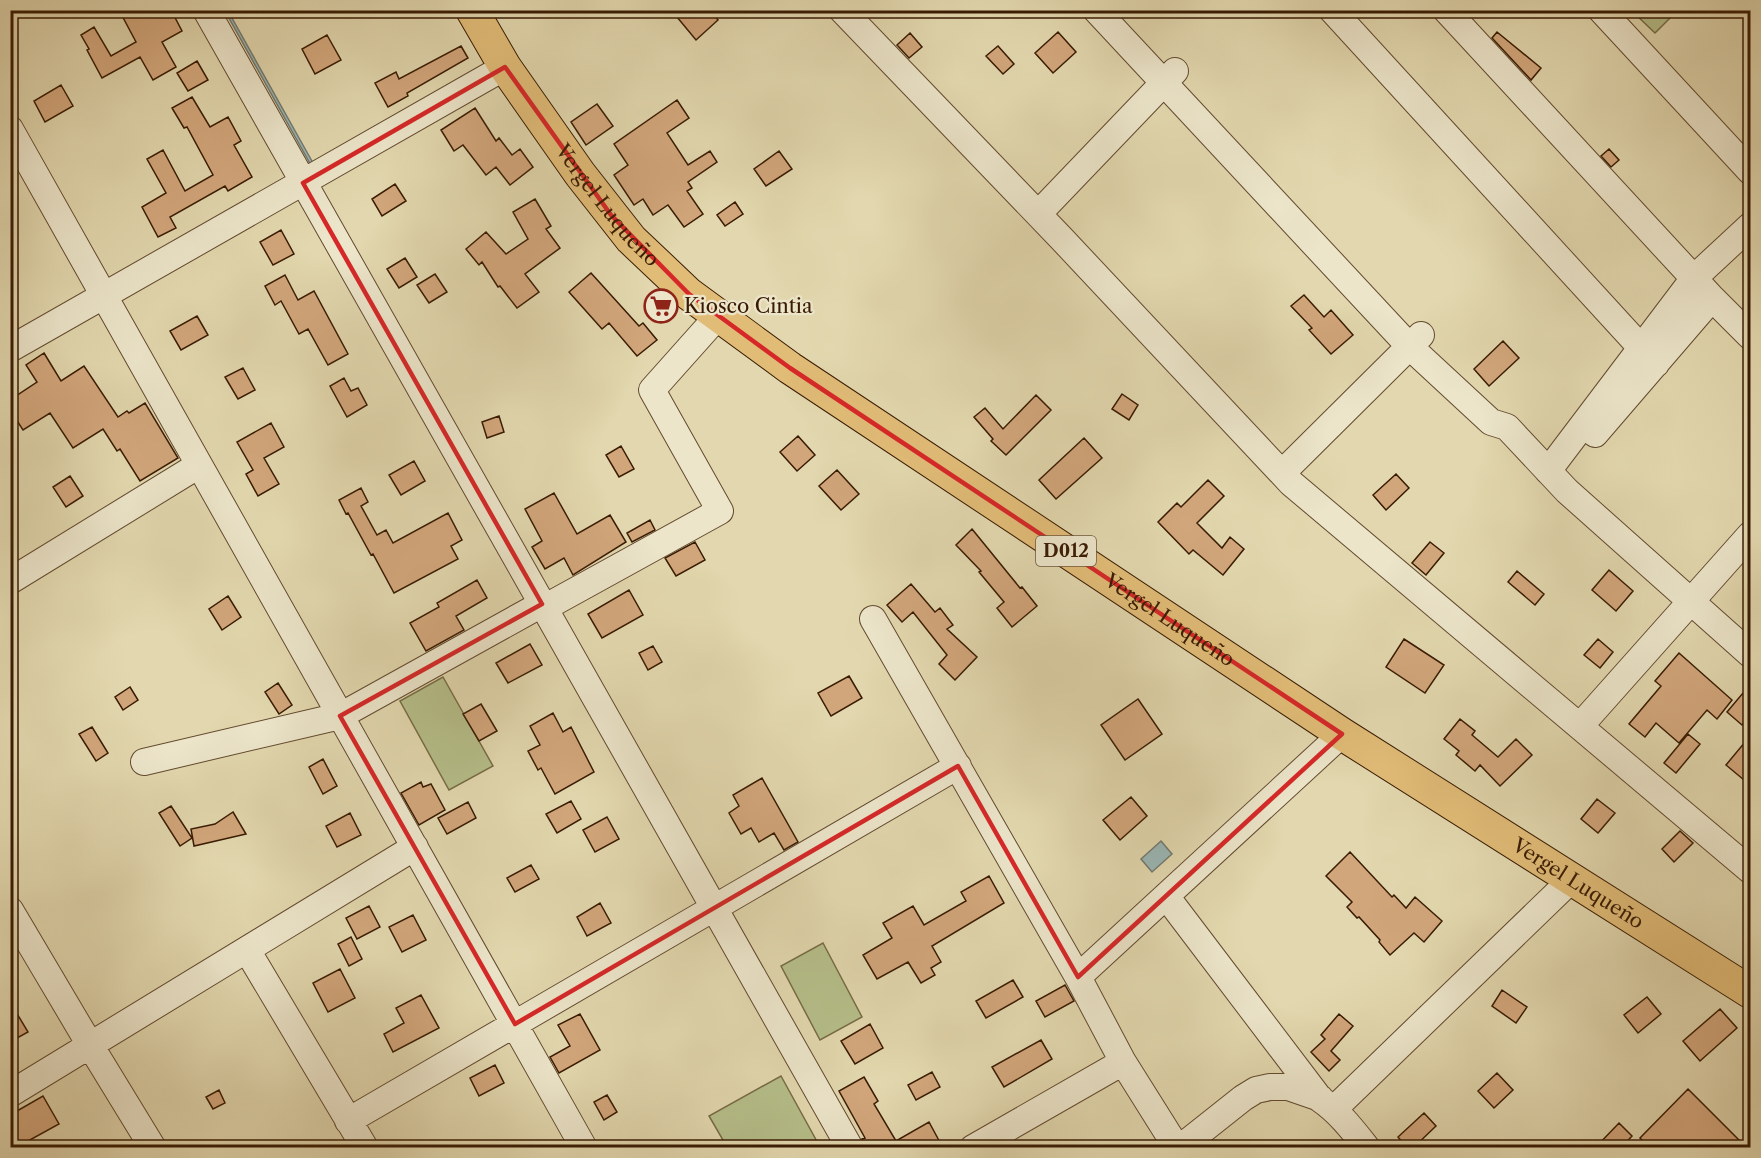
<svg xmlns="http://www.w3.org/2000/svg" width="1761" height="1158" font-family="'Libre Caslon Text',serif">
<style>
.green{fill:#b5be89;stroke:#776c46;stroke-width:1.5}
.water{fill:#9ab7b6;stroke:#73796e;stroke-width:1.5}
.building{fill:#d2a67b;stroke:#391b03;stroke-width:1.5}
.lines{fill:none;stroke-linecap:round;stroke-linejoin:round}
.minor-casing{stroke:#634a2e;stroke-width:28}
.major-casing{stroke:#391b03;stroke-width:34}
.minor{stroke:#ece5ca;stroke-width:26}
.major{stroke:#e1bc77;stroke-width:32}
.marked{fill:none;stroke:#d62828;stroke-width:4.5;stroke-linejoin:round}
.labels{text-anchor:middle;stroke-width:4.5;stroke-linejoin:round;paint-order:stroke}
.shield{fill:#ece5ca;stroke:#6f583f;stroke-width:1.5}
.shield-label{font-size:18px;font-weight:bold;fill:#391b03}
.street-label{font-size:20px;fill:#391b03;stroke:#ece5ca}
.poi-label{font-size:20px;fill:#391b03;stroke:#ece5ca;text-anchor:start}
</style>
<rect width="100%" height="100%" fill="#e2d7ae"/>
<filter id="stains"><feTurbulence type="fractalNoise" baseFrequency=".00333" numOctaves="4"/><feColorMatrix values="0 0 0 0 .2 0 0 0 0 .09 0 0 0 0 .02 0 0 0 .5 -.17"/></filter>
<radialGradient id="worn" r=".72"><stop offset=".6" stop-color="#630" stop-opacity="0"/><stop offset="1" stop-color="#630" stop-opacity=".3"/></radialGradient>
<path class="green" d="M 1632,11 L 1677,11 L 1655,33 Z
M 443,677 L 493,766 L 449,790 L 400,701 Z
M 823,943 L 862,1017 L 820,1040 L 781,966 Z
M 781,1076 L 820,1147 L 727,1147 L 709,1116 Z"/>
<path class="water" d="M 225,11 L 228,11 L 313,163 L 312,167 Z
M 1161,841 L 1172,854 L 1152,872 L 1141,859 Z"/>
<path class="building" d="M 119,10 L 171,10 L 182,31 L 162,42 L 176,67 L 153,80 L 140,57 L 102,78 L 87,50 L 89,49 L 81,35 L 94,27 L 111,56 L 136,42 Z
M 685,10 L 710,10 L 718,20 L 696,40 L 677,17 Z
M 1058,32 L 1076,52 L 1053,73 L 1035,53 Z
M 1497,32 L 1541,68 L 1531,80 L 1492,38 Z
M 910,33 L 922,47 L 909,58 L 897,45 Z
M 327,35 L 341,60 L 315,74 L 302,49 Z
M 461,46 L 468,58 L 407,93 L 408,96 L 388,107 L 375,83 L 396,72 L 399,79 Z
M 998,46 L 1014,64 L 1003,74 L 986,56 Z
M 197,61 L 208,80 L 188,91 L 177,73 Z
M 61,85 L 73,106 L 45,122 L 34,101 Z
M 192,97 L 210,127 L 228,117 L 241,141 L 234,145 L 252,177 L 228,191 L 225,186 L 170,217 L 176,228 L 158,237 L 142,207 L 166,193 L 147,159 L 163,150 L 185,191 L 213,175 L 187,127 L 184,128 L 172,108 Z
M 677,100 L 689,118 L 667,133 L 688,165 L 710,151 L 717,162 L 688,182 L 692,188 L 687,191 L 703,214 L 684,227 L 668,205 L 653,215 L 643,199 L 634,205 L 614,175 L 628,165 L 614,144 Z
M 597,104 L 613,126 L 586,145 L 571,122 Z
M 475,108 L 496,141 L 499,138 L 512,155 L 520,149 L 533,167 L 510,185 L 496,167 L 486,175 L 463,145 L 454,151 L 441,130 Z
M 1609,149 L 1619,160 L 1611,167 L 1601,156 Z
M 779,151 L 792,169 L 766,186 L 754,169 Z
M 395,184 L 406,201 L 382,216 L 372,199 Z
M 535,199 L 551,226 L 546,229 L 560,248 L 525,274 L 539,292 L 517,308 L 500,286 L 498,287 L 482,262 L 479,265 L 466,249 L 486,232 L 506,254 L 528,239 L 513,212 Z
M 735,202 L 743,214 L 725,226 L 717,215 Z
M 281,230 L 294,254 L 273,265 L 260,242 Z
M 405,258 L 417,277 L 399,288 L 387,269 Z
M 591,273 L 639,326 L 643,323 L 657,340 L 637,356 L 609,323 L 602,329 L 569,292 Z
M 435,274 L 447,292 L 429,303 L 417,285 Z
M 285,275 L 298,300 L 314,291 L 348,354 L 328,365 L 308,329 L 299,334 L 281,301 L 275,305 L 265,286 Z
M 1304,295 L 1324,317 L 1331,310 L 1353,335 L 1331,354 L 1309,330 L 1312,328 L 1291,306 Z
M 197,316 L 208,335 L 181,350 L 170,331 Z
M 1503,341 L 1519,358 L 1489,386 L 1474,369 Z
M 44,353 L 61,381 L 84,366 L 118,417 L 127,411 L 129,413 L 145,403 L 178,458 L 140,481 L 120,449 L 117,451 L 103,429 L 73,448 L 50,413 L 23,430 L 10,410 L 10,400 L 37,382 L 26,365 Z
M 243,368 L 255,390 L 238,399 L 225,377 Z
M 344,378 L 351,391 L 358,388 L 367,405 L 347,417 L 330,386 Z
M 1122,394 L 1138,405 L 1129,420 L 1112,409 Z
M 1036,395 L 1051,410 L 1006,455 L 991,441 L 993,439 L 974,417 L 985,408 L 1003,429 Z
M 499,416 L 504,432 L 487,438 L 482,422 Z
M 271,423 L 284,447 L 264,458 L 279,484 L 258,496 L 246,474 L 253,470 L 237,442 Z
M 798,436 L 815,455 L 797,471 L 780,452 Z
M 1084,438 L 1102,458 L 1056,499 L 1039,480 Z
M 621,446 L 634,469 L 619,477 L 606,455 Z
M 414,461 L 425,481 L 401,495 L 389,475 Z
M 837,470 L 859,494 L 841,510 L 819,486 Z
M 1396,474 L 1409,488 L 1386,510 L 1373,495 Z
M 70,476 L 83,496 L 66,507 L 53,487 Z
M 1208,480 L 1224,496 L 1197,523 L 1222,548 L 1230,537 L 1244,549 L 1223,575 L 1193,550 L 1189,554 L 1158,522 L 1177,503 L 1181,507 Z
M 361,488 L 368,502 L 361,506 L 377,535 L 386,530 L 393,543 L 448,513 L 462,540 L 451,546 L 458,559 L 394,593 L 373,554 L 371,555 L 348,513 L 346,514 L 339,500 Z
M 554,493 L 577,534 L 610,515 L 626,542 L 573,575 L 564,558 L 545,569 L 532,547 L 542,541 L 525,509 Z
M 650,520 L 655,530 L 632,542 L 627,533 Z
M 972,529 L 1020,588 L 1022,587 L 1037,606 L 1012,627 L 997,608 L 1004,602 L 979,572 L 981,571 L 956,545 Z
M 695,542 L 705,560 L 676,576 L 665,558 Z
M 1430,542 L 1444,553 L 1426,575 L 1412,563 Z
M 1609,570 L 1633,591 L 1616,611 L 1592,590 Z
M 1517,571 L 1544,594 L 1535,605 L 1508,582 Z
M 477,580 L 487,598 L 456,616 L 464,630 L 426,651 L 410,623 L 439,607 L 437,603 Z
M 911,584 L 935,612 L 940,608 L 953,625 L 947,629 L 977,657 L 955,680 L 939,664 L 947,655 L 913,612 L 902,622 L 887,605 Z
M 629,590 L 643,615 L 602,638 L 588,614 Z
M 228,596 L 241,617 L 222,630 L 209,609 Z
M 1404,639 L 1444,665 L 1425,693 L 1386,667 Z
M 1598,639 L 1613,652 L 1600,668 L 1584,655 Z
M 530,644 L 542,665 L 508,683 L 496,663 Z
M 653,646 L 662,662 L 648,670 L 639,653 Z
M 1679,653 L 1732,700 L 1717,719 L 1707,710 L 1679,743 L 1656,723 L 1645,737 L 1629,724 L 1661,686 L 1655,681 Z
M 849,676 L 862,698 L 831,716 L 818,693 Z
M 278,683 L 292,705 L 279,714 L 265,692 Z
M 130,687 L 138,700 L 123,710 L 115,697 Z
M 1743,693 L 1750,700 L 1750,715 L 1742,725 L 1727,712 Z
M 1138,699 L 1162,734 L 1125,760 L 1101,725 Z
M 481,704 L 497,731 L 479,741 L 463,714 Z
M 553,713 L 563,732 L 571,727 L 594,772 L 555,794 L 541,768 L 538,770 L 528,751 L 540,745 L 530,726 Z
M 1460,719 L 1475,731 L 1472,735 L 1498,757 L 1516,739 L 1532,755 L 1500,786 L 1480,765 L 1475,771 L 1456,755 L 1459,751 L 1444,739 Z
M 92,727 L 108,753 L 96,761 L 79,734 Z
M 1688,734 L 1700,744 L 1676,773 L 1664,763 Z
M 1750,736 L 1750,785 L 1726,765 Z
M 323,759 L 337,786 L 323,794 L 309,767 Z
M 762,778 L 798,842 L 784,850 L 774,833 L 759,842 L 751,828 L 741,834 L 729,813 L 739,806 L 733,795 Z
M 421,782 L 423,787 L 431,784 L 445,810 L 419,825 L 401,793 Z
M 1131,797 L 1147,816 L 1120,840 L 1103,820 Z
M 1597,799 L 1615,813 L 1598,833 L 1581,819 Z
M 571,801 L 581,819 L 557,833 L 546,814 Z
M 468,802 L 476,818 L 447,834 L 438,818 Z
M 171,806 L 192,838 L 180,846 L 159,813 Z
M 233,812 L 246,834 L 194,846 L 191,829 L 215,824 Z
M 350,813 L 361,835 L 337,847 L 326,826 Z
M 607,817 L 619,839 L 595,852 L 583,830 Z
M 1680,831 L 1693,843 L 1674,862 L 1662,849 Z
M 1350,852 L 1392,897 L 1394,895 L 1406,908 L 1415,897 L 1442,921 L 1424,942 L 1414,933 L 1390,955 L 1379,942 L 1380,940 L 1359,917 L 1357,918 L 1347,907 L 1352,902 L 1326,876 Z
M 531,865 L 539,879 L 515,892 L 507,878 Z
M 989,876 L 1004,903 L 932,946 L 941,962 L 931,968 L 935,975 L 921,983 L 908,962 L 877,979 L 863,955 L 892,938 L 883,923 L 913,906 L 924,925 L 966,901 L 961,892 Z
M 600,903 L 611,923 L 587,936 L 577,917 Z
M 369,906 L 380,927 L 357,939 L 346,918 Z
M 413,915 L 426,940 L 402,952 L 389,927 Z
M 351,937 L 362,959 L 349,966 L 338,944 Z
M 340,969 L 355,998 L 328,1012 L 313,983 Z
M 1013,980 L 1023,997 L 986,1018 L 976,1001 Z
M 1065,985 L 1074,1001 L 1045,1017 L 1036,1001 Z
M 1502,990 L 1527,1007 L 1516,1023 L 1492,1006 Z
M 421,995 L 439,1028 L 393,1052 L 384,1034 L 404,1023 L 396,1008 Z
M 1647,997 L 1661,1014 L 1638,1033 L 1624,1015 Z
M 10,1002 L 28,1032 L 10,1042 Z
M 1720,1009 L 1737,1028 L 1700,1061 L 1683,1041 Z
M 580,1014 L 600,1050 L 559,1073 L 550,1057 L 570,1046 L 558,1025 Z
M 1339,1014 L 1353,1026 L 1331,1051 L 1340,1060 L 1329,1071 L 1311,1052 L 1325,1039 L 1321,1035 Z
M 870,1024 L 883,1048 L 855,1064 L 841,1041 Z
M 1041,1040 L 1052,1059 L 1004,1087 L 992,1067 Z
M 495,1065 L 504,1083 L 479,1096 L 470,1078 Z
M 932,1072 L 940,1087 L 916,1100 L 908,1085 Z
M 1497,1073 L 1513,1090 L 1494,1108 L 1478,1091 Z
M 864,1077 L 878,1101 L 874,1104 L 896,1141 L 929,1122 L 943,1148 L 865,1148 L 862,1139 L 865,1138 L 839,1091 Z
M 1688,1089 L 1747,1148 L 1650,1148 L 1640,1138 Z
M 219,1090 L 225,1103 L 213,1109 L 206,1097 Z
M 607,1095 L 617,1112 L 604,1120 L 594,1102 Z
M 43,1096 L 59,1124 L 28,1141 L 28,1142 L 20,1148 L 10,1148 L 10,1115 Z
M 1424,1113 L 1436,1126 L 1413,1148 L 1407,1148 L 1398,1137 Z
M 1619,1123 L 1632,1136 L 1621,1148 L 1595,1148 Z"/>
<g class="lines">
<g class="minor-casing">
<path id="minor" d="M 206,10 L 850,1148
M 842,10 L 1061,238 L 1291,483 L 1750,870
M 1096,10 L 1410,347 L 1491,422 L 1507,427 L 1567,491 L 1750,654
M 1332,10 L 1656,364
M 1446,10 L 1712,298 L 1750,336
M 1601,10 L 1750,171
M 10,129 L 584,1148
M 1038,214 L 1175,71
M 10,349 L 505,67
M 1595,434 L 1712,298
M 1548,471 L 1694,278 L 1750,226
M 1282,473 L 1421,335
M 10,581 L 199,465
M 544,608 L 720,511 L 652,390 L 718,316
M 873,619 L 1078,977 L 1123,1062 L 1177,1148
M 1580,726 L 1750,535
M 144,762 L 340,716 L 542,604
M 1166,896 L 1320,1099 C 1339,1112 1352,1129 1367,1148
M 10,910 L 90,1045 L 153,1148
M 247,950 L 365,1148
M 1078,977 L 1342,734
M 10,1094 L 415,847
M 1334,1109 L 1572,879
M 348,1121 L 958,766
M 973,1148 L 1123,1062
M 1180,1148 L 1243,1098 L 1256,1090 L 1270,1087 L 1288,1087 L 1320,1098"/>
</g>
<g class="major-casing">
<g id="major">
<path id="s1" d="M 472,10 L 505,67 L 580,174 L 631,239 L 689,294 L 790,368 L 1342,734 L 1750,992"/>
</g>
</g>
<use href="#minor" class="minor"/>
<use href="#major" class="major"/>
</g>
<path class="marked" d="M 505,67 L 611,215 L 689,294 L 790,368 L 1342,734 L 1078,977 L 958,766 L 515,1024 L 340,716 L 542,604 L 303,183 Z"/>
<defs>
<g id="supermarket-ring" transform="scale(1.725)"><circle r="9.5" fill="#ece5ca" stroke="#8f2418" stroke-width="1.5"/><path d="M-6-5.5h2.5l.6 2H6L4.5 2H-2.5L-4.4-4H-6ZM-1.5 3.2a1.3 1.3 0 1 0 .1 0ZM3 3.2a1.3 1.3 0 1 0 .1 0Z" fill="#8f2418"/></g>
</defs>
<g fill-rule="evenodd">
<use href="#supermarket-ring" x="661" y="306"/>
</g>
<g class="labels">
<rect class="shield" x="1036" y="536" width="60" height="30" rx="4.5"/>
<g class="shield-label">
<text x="1066" y="557">D012</text>
</g>
<g class="street-label">
<text dy="7" stroke="none"><textPath href="#s1" startOffset="238">Vergel Luqueño</textPath></text>
<text dy="7" stroke="none"><textPath href="#s1" startOffset="940">Vergel Luqueño</textPath></text>
<text dy="7" stroke="none"><textPath href="#s1" startOffset="1426">Vergel Luqueño</textPath></text>
</g>
<g class="poi-label">
<text x="684" y="313">Kiosco Cintia</text>
</g>
</g>
<rect width="1761" height="1158" fill="none" stroke="#e2d7ae" stroke-width="36"/>
<rect x="12" y="12" width="1737" height="1134" fill="none" stroke="#391b03" stroke-width="3"/>
<rect x="18" y="18" width="1725" height="1122" fill="none" stroke="#391b03" stroke-width="1.5"/>
<rect width="100%" height="100%" filter="url(#stains)"/>
<rect width="100%" height="100%" fill="url(#worn)"/>
</svg>
